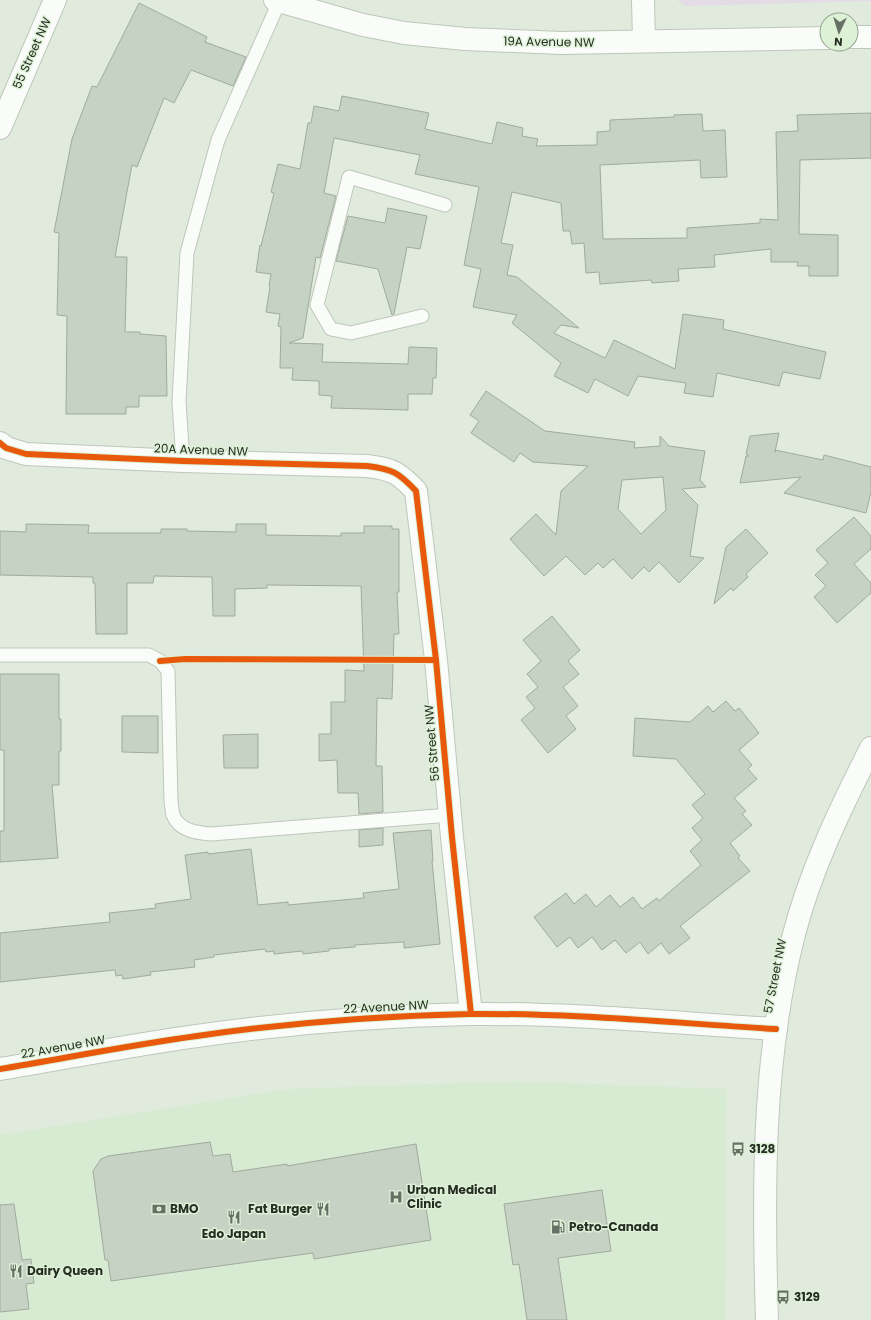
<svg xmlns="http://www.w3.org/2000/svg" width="871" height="1320" font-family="Poppins,sans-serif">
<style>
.built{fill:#d7ead2}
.green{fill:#e3dbe5}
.building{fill:#c6d2c3;stroke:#a1aa9f;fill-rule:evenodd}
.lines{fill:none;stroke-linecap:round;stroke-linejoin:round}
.lane-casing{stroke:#bec7bb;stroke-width:15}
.street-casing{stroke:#bec7bb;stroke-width:24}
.secondary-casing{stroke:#bec7bb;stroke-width:24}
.lane{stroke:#fafcfa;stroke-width:13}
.street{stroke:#fafcfa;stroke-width:22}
.secondary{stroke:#fafcfa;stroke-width:22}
.cycleway-casing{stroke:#ddf1d7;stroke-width:8}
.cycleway{stroke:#e8590c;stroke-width:6}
.labels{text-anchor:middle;stroke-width:3;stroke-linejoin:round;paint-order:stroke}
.street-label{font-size:12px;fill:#262d23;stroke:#ddf1d7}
.poi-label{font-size:12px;font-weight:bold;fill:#262d23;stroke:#ddf1d7;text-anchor:start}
</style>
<rect width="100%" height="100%" fill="#e0ebdd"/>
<path class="built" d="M 514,1081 L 727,1089 L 725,1320 L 0,1320 L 0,1135 L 287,1089 Z"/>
<path class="green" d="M 677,0 L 871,0 L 871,1 L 685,6 Z"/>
<path class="building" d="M 139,3 L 207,37 L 205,42 L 246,57 L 233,86 L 191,70 L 174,103 L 164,98 L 137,167 L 132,165 L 115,257 L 127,257 L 125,332 L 140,332 L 140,334 L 166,336 L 167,396 L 139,396 L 139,407 L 126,407 L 126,414 L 66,414 L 67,316 L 57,315 L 59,233 L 54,232 L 72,139 L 92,86 L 97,87 Z
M 342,96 L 429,113 L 425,129 L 492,144 L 497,122 L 523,128 L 522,136 L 538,139 L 536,146 L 597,145 L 597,132 L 610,131 L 610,120 L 674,117 L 674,115 L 702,114 L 703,131 L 725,130 L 727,177 L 701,178 L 700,160 L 600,165 L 603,239 L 687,238 L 687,228 L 760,223 L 760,219 L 778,220 L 776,132 L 798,131 L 797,115 L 871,113 L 871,158 L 800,160 L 799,234 L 838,235 L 838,276 L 809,276 L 809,266 L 797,266 L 798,262 L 771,262 L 771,249 L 714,255 L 715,267 L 678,269 L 679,281 L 652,283 L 651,280 L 600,284 L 599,272 L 586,273 L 584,243 L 572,244 L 570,231 L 563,231 L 561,203 L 512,192 L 501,243 L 513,245 L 507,275 L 517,277 L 579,328 L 561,325 L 554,333 L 605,358 L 614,340 L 675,369 L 683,314 L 724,320 L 723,329 L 826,352 L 820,379 L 783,372 L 779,386 L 717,373 L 713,397 L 684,393 L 686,383 L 638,376 L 628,396 L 595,379 L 588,393 L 554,376 L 561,363 L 512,323 L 517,315 L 473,307 L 481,269 L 464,265 L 479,187 L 415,174 L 420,155 L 334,138 L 324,193 L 336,196 L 320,258 L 316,257 L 303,338 L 289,343 L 323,344 L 322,362 L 408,364 L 409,347 L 437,348 L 436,378 L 433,378 L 432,394 L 408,394 L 408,410 L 331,408 L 332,396 L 319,395 L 319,381 L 292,380 L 293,368 L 280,368 L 281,327 L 278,326 L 280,314 L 266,312 L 270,287 L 269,286 L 271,274 L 256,272 L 260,245 L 261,246 L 274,193 L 271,192 L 278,164 L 300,169 L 308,123 L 311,123 L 314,106 L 339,111 Z
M 388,208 L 427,216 L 420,249 L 407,247 L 394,314 L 392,315 L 378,269 L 336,261 L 348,216 L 385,223 Z
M 486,391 L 545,431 L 635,442 L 634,448 L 660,446 L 660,436 L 669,446 L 705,451 L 700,480 L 706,487 L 682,489 L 698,505 L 690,556 L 704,558 L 679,583 L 659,562 L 649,572 L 644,567 L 632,579 L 613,559 L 603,568 L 598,563 L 585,575 L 566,556 L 544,576 L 510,539 L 536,514 L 556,535 L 561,491 L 588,466 L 533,462 L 520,453 L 514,462 L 471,433 L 479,421 L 470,415 ZM 663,477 L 666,510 L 641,534 L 618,509 L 622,480 Z
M 779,433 L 775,452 L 775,450 L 823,460 L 824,455 L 871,467 L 871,492 L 866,513 L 784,493 L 801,477 L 740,483 L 746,456 L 749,456 L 746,454 L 750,436 Z
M 854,517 L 871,536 L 871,549 L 854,564 L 871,583 L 871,593 L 837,623 L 814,597 L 826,586 L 815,575 L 828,563 L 816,550 Z
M 26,524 L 89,525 L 88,533 L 161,533 L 161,529 L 187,529 L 187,531 L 236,532 L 236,524 L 266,524 L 266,535 L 341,536 L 341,533 L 364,533 L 364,526 L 392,526 L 392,529 L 399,529 L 399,592 L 397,592 L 399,634 L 394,634 L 392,699 L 377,698 L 376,766 L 382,766 L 383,812 L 359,814 L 358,793 L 338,793 L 337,760 L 319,761 L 319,734 L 331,734 L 331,702 L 345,702 L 345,670 L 364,671 L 361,586 L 267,585 L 267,588 L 235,589 L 235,616 L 213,616 L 212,577 L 154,576 L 153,583 L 127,583 L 127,634 L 96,634 L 95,583 L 93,583 L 93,577 L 0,575 L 0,531 L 26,532 Z
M 746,529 L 768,553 L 746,574 L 748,577 L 733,591 L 731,588 L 714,604 L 726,547 Z
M 552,616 L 580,650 L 568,661 L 579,674 L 563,687 L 578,706 L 566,716 L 576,729 L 548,753 L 521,720 L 535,708 L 526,697 L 538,687 L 527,674 L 541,661 L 523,640 Z
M 0,674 L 59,674 L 59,719 L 61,719 L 61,751 L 59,751 L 59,785 L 52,785 L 58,858 L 0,862 L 0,831 L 4,831 L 4,750 L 0,750 Z
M 726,701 L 735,711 L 739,708 L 759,733 L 739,750 L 752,765 L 748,769 L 757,779 L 734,798 L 746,811 L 742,814 L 752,825 L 730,843 L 740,856 L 738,858 L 750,871 L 680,926 L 690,938 L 669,954 L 661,943 L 648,954 L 640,942 L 626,953 L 615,940 L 602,950 L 592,937 L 578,948 L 570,937 L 557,947 L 534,917 L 566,893 L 574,904 L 586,894 L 596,907 L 610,895 L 620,907 L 633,897 L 642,909 L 657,898 L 659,901 L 701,865 L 690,851 L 702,840 L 692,828 L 703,818 L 692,805 L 705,794 L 676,759 L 633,756 L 635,718 L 690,722 L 708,706 L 713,712 Z
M 122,716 L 158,716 L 158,753 L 122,752 Z
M 258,734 L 258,768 L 224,768 L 223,735 Z
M 383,828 L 383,845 L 359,847 L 359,830 Z
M 431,830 L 433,861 L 432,861 L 440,944 L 404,948 L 404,942 L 355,945 L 355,947 L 329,949 L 329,951 L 303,954 L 302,951 L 274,954 L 274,951 L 266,952 L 265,949 L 214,955 L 214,957 L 194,960 L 195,967 L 150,972 L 151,975 L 123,979 L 122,975 L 116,976 L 115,970 L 0,982 L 0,933 L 110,922 L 109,913 L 156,908 L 155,904 L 191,899 L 185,855 L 208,852 L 208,854 L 251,849 L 258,905 L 288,902 L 288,905 L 364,898 L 363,893 L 399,889 L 393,833 Z
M 210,1142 L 213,1156 L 230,1154 L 233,1172 L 287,1164 L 287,1166 L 416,1144 L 431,1240 L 314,1259 L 313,1253 L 111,1281 L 108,1260 L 105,1260 L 93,1171 L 101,1159 L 108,1156 Z
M 602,1190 L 611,1251 L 558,1258 L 567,1320 L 527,1320 L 519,1264 L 513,1265 L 504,1204 Z
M 14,1204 L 22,1260 L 31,1259 L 34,1283 L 26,1284 L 29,1309 L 0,1312 L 0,1205 Z"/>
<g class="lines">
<g class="lane-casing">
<path id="lane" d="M 422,316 L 351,333 L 331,329 L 317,305 L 349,177 L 445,205
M 183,461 L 179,402 L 187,253 L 218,140 L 279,2
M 0,655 L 149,655 L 160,661 L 168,671 L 171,802 C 172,806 172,811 173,815 C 179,831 198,833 211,834 L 450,815"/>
</g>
<g class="street-casing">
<path id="street" d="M 643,0 L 644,41
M 0,128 L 55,0
M 0,443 L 6,448 L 26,454 L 183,461 L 367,466 C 393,469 399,473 416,491 L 436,660 L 452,837 L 471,1014
M 0,1069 C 66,1058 131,1045 197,1036 C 287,1023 379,1016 470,1014 C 572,1013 674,1023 776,1029"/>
</g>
<g class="secondary-casing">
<path id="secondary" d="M 275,0 L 363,25 L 404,33 L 465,39 L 561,43 L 827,38
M 851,37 L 871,37
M 767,1320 C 763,1193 762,1062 793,938 C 810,871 840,809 871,748"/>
</g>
<use href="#lane" class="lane"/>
<use href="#street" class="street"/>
<use href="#secondary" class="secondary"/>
<g class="cycleway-casing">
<path id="cycleway" d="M 0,443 L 6,448 L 26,454 L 183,461 L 367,466 C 393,469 399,473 416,491 L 436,660 L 452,837 L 471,1014
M 160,661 L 185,659 L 436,660
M 0,1069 C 66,1058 131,1045 197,1036 C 287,1023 379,1016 470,1014 C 572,1013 674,1023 776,1029"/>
</g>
<use href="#cycleway" class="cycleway"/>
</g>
<defs>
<g id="bus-bare" transform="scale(1.08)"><path d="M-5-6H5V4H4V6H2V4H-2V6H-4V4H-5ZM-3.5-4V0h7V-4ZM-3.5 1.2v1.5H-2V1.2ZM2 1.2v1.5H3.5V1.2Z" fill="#677064" stroke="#ddf1d7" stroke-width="2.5" paint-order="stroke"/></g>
<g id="hospital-bare" transform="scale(1.08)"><path d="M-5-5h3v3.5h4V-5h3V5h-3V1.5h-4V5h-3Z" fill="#677064" stroke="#ddf1d7" stroke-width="2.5" paint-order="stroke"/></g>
<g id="bank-bare" transform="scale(1.08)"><path d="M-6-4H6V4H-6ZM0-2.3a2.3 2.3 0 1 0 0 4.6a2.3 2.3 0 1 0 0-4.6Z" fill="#677064" stroke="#ddf1d7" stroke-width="2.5" paint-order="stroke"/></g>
<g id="restaurant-bare" transform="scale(1.08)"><path d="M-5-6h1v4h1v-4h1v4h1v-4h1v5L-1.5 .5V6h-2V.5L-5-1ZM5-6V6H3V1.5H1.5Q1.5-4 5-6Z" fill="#677064" stroke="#ddf1d7" stroke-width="2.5" paint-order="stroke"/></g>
<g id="fuel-bare" transform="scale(1.08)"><path d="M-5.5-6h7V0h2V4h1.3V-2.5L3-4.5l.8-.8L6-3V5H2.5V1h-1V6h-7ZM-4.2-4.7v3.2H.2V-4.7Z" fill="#677064" stroke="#ddf1d7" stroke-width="2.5" paint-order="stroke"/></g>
</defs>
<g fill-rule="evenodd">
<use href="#bus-bare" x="738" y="1149"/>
<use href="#hospital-bare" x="396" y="1197"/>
<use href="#bank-bare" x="159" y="1209"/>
<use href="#restaurant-bare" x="323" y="1209"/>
<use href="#restaurant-bare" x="234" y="1217"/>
<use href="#fuel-bare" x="558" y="1227"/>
<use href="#restaurant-bare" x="16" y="1271"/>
<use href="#bus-bare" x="783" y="1297"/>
</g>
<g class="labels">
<g class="street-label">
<text transform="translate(549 42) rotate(1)" y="4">19A Avenue NW</text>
<text transform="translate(32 53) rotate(-66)" y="4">55 Street NW</text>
<text transform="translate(201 450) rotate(2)" y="4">20A Avenue NW</text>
<text transform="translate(432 743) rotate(-95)" y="4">56 Street NW</text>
<text transform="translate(775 976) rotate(-79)" y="4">57 Street NW</text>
<text transform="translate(386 1007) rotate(-3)" y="4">22 Avenue NW</text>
<text transform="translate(63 1047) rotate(-10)" y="4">22 Avenue NW</text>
</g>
<g class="poi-label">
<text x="749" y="1153">3128</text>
<text x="407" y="1194">Urban Medical<tspan x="407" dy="14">Clinic</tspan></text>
<text x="170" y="1213">BMO</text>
<text x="312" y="1213" text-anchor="end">Fat Burger</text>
<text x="569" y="1231">Petro-Canada</text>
<text x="234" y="1238" text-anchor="middle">Edo Japan</text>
<text x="27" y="1275">Dairy Queen</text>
<text x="794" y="1301">3129</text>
</g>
</g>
<g transform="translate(839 32) rotate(184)"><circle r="19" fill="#ddf1d7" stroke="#94a38f"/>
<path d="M0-3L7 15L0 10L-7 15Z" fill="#677064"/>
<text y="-6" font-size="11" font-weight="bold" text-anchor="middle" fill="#262d23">N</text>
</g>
</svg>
